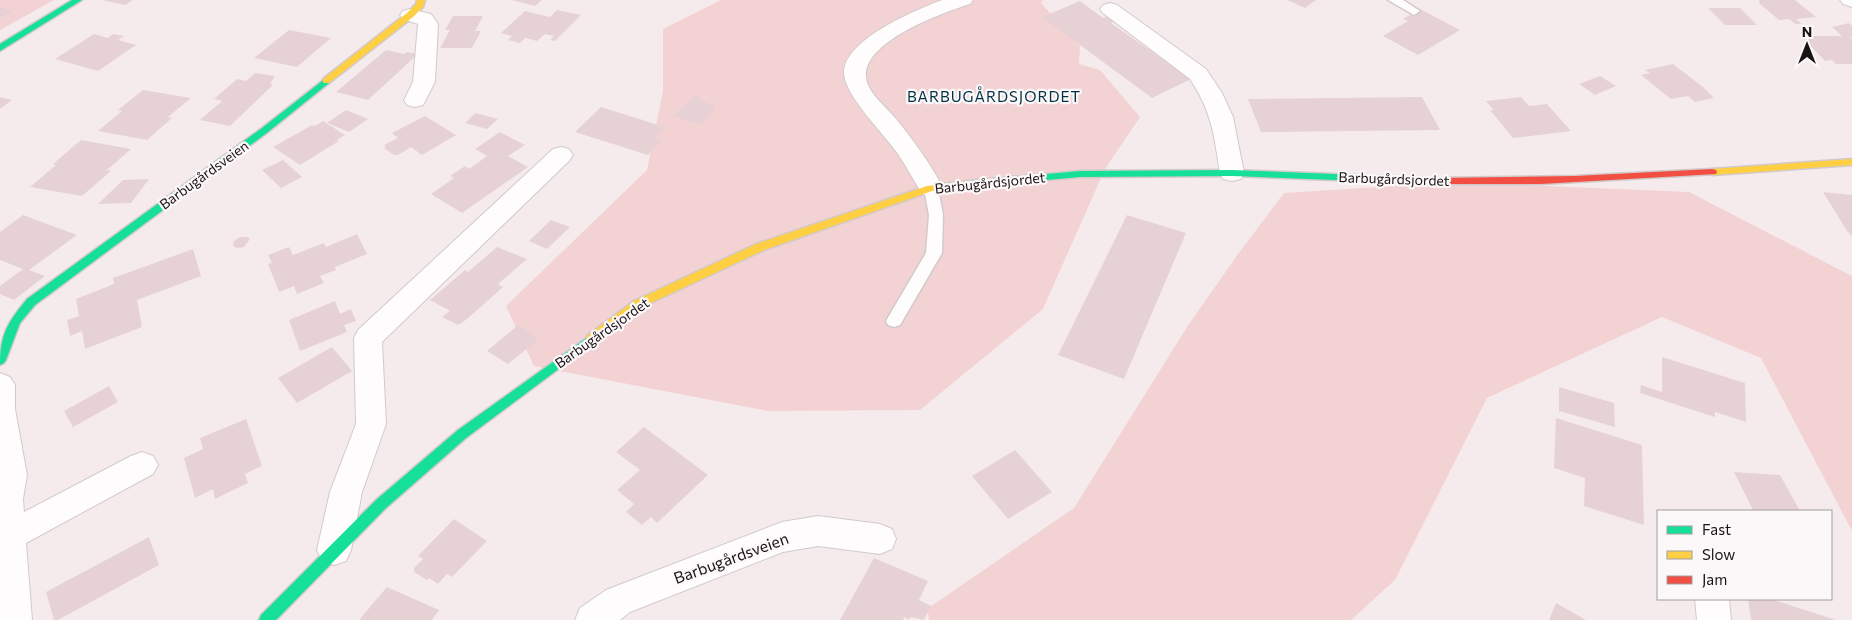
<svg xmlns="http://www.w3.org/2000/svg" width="1852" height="620" font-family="Commissioner,sans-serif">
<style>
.green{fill:#f3d2d4}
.building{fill:#e6d2d4}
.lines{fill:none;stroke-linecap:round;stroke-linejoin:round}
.lane-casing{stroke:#d2caca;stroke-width:3}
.street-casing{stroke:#d2caca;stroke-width:2}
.fast-casing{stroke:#d2caca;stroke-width:3}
.slow-casing{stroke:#d2caca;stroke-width:3}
.jam-casing{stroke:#d2caca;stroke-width:3}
.lane{fill:#fefcfc;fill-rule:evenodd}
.street{fill:#fefcfc;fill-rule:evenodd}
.fast{fill:#16e098;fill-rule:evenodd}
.slow{fill:#ffcf43;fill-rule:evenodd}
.jam{fill:#f24e42;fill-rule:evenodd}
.labels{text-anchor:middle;stroke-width:4.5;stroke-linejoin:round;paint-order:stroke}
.street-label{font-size:14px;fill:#1a1314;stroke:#fcf8f9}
.neighbourhood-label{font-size:15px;letter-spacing:1px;fill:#003044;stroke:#fcf8f9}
.near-street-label{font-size:16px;fill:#1a1314;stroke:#fcf8f9}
</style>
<rect width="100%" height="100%" fill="#f6ebec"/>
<path class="green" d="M 0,0 L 54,0 L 0,30 Z
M 721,0 L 1043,0 L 1041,3 L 1080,46 L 1079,64 L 1100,70 L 1140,117 L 1105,169 L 1043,309 L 920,410 L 768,411 L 534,366 L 506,306 L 647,170 L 663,91 L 663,29 Z
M 1457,182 L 1689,192 L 1852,276 L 1852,531 L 1761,358 L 1662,317 L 1487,398 L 1395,580 L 1351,620 L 929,620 L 927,609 L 1074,508 L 1187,327 L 1238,254 L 1284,193 Z"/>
<path class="building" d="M 102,0 L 133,0 L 125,5 Z
M 512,0 L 542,0 L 535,6 Z
M 1287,0 L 1316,0 L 1305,8 Z
M 1759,0 L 1795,0 L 1816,17 L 1796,19 L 1802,24 L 1795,24 L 1789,19 L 1779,20 L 1760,4 Z
M 1080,1 L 1103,18 L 1107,16 L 1115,21 L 1111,23 L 1158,56 L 1161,54 L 1169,60 L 1166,62 L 1191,79 L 1152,98 L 1042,17 Z
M 0,6 L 12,12 L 0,18 Z
M 1708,8 L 1740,8 L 1757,25 L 1725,25 Z
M 1420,9 L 1460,30 L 1418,55 L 1383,36 L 1408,21 L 1403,19 Z
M 557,10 L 581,15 L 555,41 L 550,40 L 554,36 L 545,34 L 537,41 L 525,38 L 520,43 L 508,40 L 512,36 L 501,33 L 525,11 L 550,17 Z
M 453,16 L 483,16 L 475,31 L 481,31 L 472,48 L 440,48 L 450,30 L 445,30 Z
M 1849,23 L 1852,26 L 1852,37 L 1850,37 L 1852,39 L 1852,64 L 1836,64 L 1832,60 L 1825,61 L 1801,36 L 1842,36 L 1832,27 Z
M 289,30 L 331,38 L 297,67 L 254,58 Z
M 94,34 L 108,38 L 113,34 L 124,36 L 118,40 L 136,45 L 98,71 L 55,59 Z
M 386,50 L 404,54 L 407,52 L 418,54 L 368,100 L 336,92 Z
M 1673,64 L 1703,87 L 1714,98 L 1695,102 L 1688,96 L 1671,99 L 1641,75 L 1650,73 L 1645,70 Z
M 255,73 L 275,76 L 270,84 L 273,85 L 230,126 L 200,120 L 222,101 L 214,99 L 237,79 L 246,81 Z
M 1600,76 L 1616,86 L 1595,95 L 1579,84 Z
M 143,90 L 191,98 L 168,117 L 172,118 L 147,140 L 98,131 L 122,111 L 118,110 Z
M 695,94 L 715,109 L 700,125 L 673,116 Z
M 0,97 L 12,100 L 0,109 Z
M 1422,97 L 1440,130 L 1261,132 L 1248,99 Z
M 1521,97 L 1529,106 L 1547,104 L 1571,131 L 1513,138 L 1490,110 L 1494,110 L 1486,101 Z
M 601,107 L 665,127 L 654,138 L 662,140 L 648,155 L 575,132 Z
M 346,110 L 368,119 L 349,132 L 327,123 Z
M 475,113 L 498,119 L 487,129 L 465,123 Z
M 425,116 L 456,135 L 422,155 L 411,147 L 398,155 L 394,155 L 384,148 L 386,147 L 384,145 L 398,138 L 392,133 Z
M 323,121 L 345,135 L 337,140 L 339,141 L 300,165 L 273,147 L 312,125 L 315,126 Z
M 500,132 L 525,145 L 508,156 L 528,167 L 462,213 L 431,194 L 454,178 L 450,176 L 465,166 L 469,169 L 487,156 L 475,149 Z
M 81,140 L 131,149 L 107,170 L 111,171 L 82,196 L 30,187 L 56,165 L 53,164 Z
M 283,160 L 302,177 L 281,188 L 262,170 Z
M 149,179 L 131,203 L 98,204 L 123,180 Z
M 1823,192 L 1852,195 L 1852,236 L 1847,231 Z
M 23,215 L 77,235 L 29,270 L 45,276 L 14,300 L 0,294 L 0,286 L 23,269 L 0,260 L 0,232 Z
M 1127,215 L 1186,233 L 1124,379 L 1058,355 Z
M 551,220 L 570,227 L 547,249 L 529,241 Z
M 357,234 L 367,254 L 335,267 L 336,270 L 320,276 L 324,283 L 297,294 L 294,286 L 279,292 L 268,264 L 272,263 L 268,255 L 289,247 L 293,255 L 324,243 L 326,247 Z
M 240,237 L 247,237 L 250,239 L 244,247 L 237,248 L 233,246 L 234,241 Z
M 497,247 L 527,259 L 498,284 L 503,287 L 467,319 L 458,325 L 442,317 L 450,311 L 430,300 L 465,270 L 468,272 Z
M 193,249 L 201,276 L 137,300 L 142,327 L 85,349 L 82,331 L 70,336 L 67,320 L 79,316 L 76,299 L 114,284 L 113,278 Z
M 335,301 L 340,314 L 351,309 L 356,321 L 344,325 L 347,332 L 300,351 L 289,320 Z
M 518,325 L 539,339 L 508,364 L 487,351 Z
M 332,347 L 352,371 L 297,403 L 278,378 Z
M 1662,357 L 1745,383 L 1746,422 L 1715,412 L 1715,417 L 1640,393 L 1641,385 L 1662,392 Z
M 109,386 L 118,402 L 73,427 L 64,411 Z
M 1559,387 L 1614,403 L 1615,427 L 1559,411 Z
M 1556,418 L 1642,445 L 1644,525 L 1584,506 L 1585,478 L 1554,468 Z
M 246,419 L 262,466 L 245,474 L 248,483 L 215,499 L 213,489 L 195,498 L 184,458 L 203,449 L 200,438 Z
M 644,427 L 708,475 L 657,523 L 651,517 L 642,525 L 626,512 L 634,504 L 617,490 L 640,470 L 616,452 Z
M 1015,450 L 1052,492 L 1008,519 L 972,476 Z
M 1734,472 L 1780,475 L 1800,511 L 1753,510 Z
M 454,519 L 487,541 L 452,577 L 447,574 L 438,584 L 429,578 L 427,580 L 414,572 L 414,568 L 423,559 L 418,556 Z
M 149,537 L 159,565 L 58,620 L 54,620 L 46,592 Z
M 874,558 L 928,581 L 919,600 L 931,606 L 924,620 L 910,617 L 909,620 L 904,617 L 903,620 L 840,620 Z
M 387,587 L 439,610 L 432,620 L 359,620 Z
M 1748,599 L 1771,599 L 1836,620 L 1751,620 Z
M 1556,603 L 1586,620 L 1549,620 Z"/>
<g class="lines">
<g class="lane-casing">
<path id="lane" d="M 1388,0 L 1403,0 L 1420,11 L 1414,15 Z
M 931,183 L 936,185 L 938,188 L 943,215 L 942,253 L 900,325 L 894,327 L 888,325 L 886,321 L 926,253 L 929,215 L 924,188 L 926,185 Z"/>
</g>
<g class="street-casing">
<path id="street" d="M 942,0 L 973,0 L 970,4 C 942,13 848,46 869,87 C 875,99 888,109 896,119 C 914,141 930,163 943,188 L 940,194 L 931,196 L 922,194 C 914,181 907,167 898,154 C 885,135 843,94 844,72 C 845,39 916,10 942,0 Z
M 1840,0 L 1852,0 L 1852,7 L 1843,4 Z
M 1110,3 L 1117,5 L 1206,69 L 1222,93 L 1233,117 L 1244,173 L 1241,179 L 1232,181 L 1223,179 L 1220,173 C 1214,135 1212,112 1190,79 L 1103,13 L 1100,9 L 1103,5 Z
M 410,9 L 431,14 L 438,24 L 435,82 L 423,105 L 415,107 L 407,105 L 404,100 L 413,82 L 418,24 L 403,19 L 400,15 L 403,11 Z
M 561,147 L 569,149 L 573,155 L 569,161 L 382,342 L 386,424 L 362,492 L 351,550 L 346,561 L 334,565 L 322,561 L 317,550 L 330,492 L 356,424 L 354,338 L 358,330 L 553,149 Z
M 0,373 L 10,377 L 15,385 L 15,409 L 27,475 L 23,499 L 24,512 L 131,456 L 142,452 L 153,456 L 158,465 L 153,474 L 26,543 L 32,620 L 0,620 Z
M 818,516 L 880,524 L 892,529 L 896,539 L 892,549 L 880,554 L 818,546 L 783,552 L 630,612 L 620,620 L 575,620 L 580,608 L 606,590 L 782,522 Z
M 1695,599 L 1729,599 L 1731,620 L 1697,620 Z"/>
</g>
<g class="fast-casing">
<path id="fast" d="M 72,0 L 82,0 L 0,51 L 0,44 Z
M 326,78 L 331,81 L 329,83 L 268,132 L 35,305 L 20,323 L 6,360 L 4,363 L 0,365 C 0,334 8,322 27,299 L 262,128 Z
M 1232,170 L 1438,178 L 1443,181 L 1438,184 L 1232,176 L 1080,177 L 969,187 L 964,184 L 969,181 L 1080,171 Z
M 592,334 L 596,335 L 598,338 L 596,341 L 466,438 L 386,508 L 276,620 L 259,620 L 261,615 L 376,500 L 458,430 Z"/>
</g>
<g class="slow-casing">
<path id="slow" d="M 417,0 L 425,0 L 423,7 L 413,17 L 329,83 L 323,83 L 323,79 L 407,13 L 416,4 Z
M 1852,159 L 1852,165 L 1712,175 L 1707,172 L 1712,169 Z
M 969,181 L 973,182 L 974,184 L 973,186 L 932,191 L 764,250 L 642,307 L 596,341 L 588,341 L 586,338 L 588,335 L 634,301 L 756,244 L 927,186 Z"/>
</g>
<g class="jam-casing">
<path id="jam" d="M 1712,169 L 1716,170 L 1717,172 L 1716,174 L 1541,184 L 1438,184 L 1433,181 L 1438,178 L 1575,176 Z"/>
</g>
<use href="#lane" class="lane"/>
<use href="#street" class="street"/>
<use href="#fast" class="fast"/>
<use href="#slow" class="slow"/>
<use href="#jam" class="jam"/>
</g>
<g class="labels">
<g class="street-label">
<text transform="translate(204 175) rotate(-36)" y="5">Barbugårdsveien</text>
<text transform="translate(1394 179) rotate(2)" y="5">Barbugårdsjordet</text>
<text transform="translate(990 183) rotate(-6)" y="5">Barbugårdsjordet</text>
<text transform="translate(602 333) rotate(-35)" y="5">Barbugårdsjordet</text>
</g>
<g class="neighbourhood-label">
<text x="994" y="102">BARBUGÅRDSJORDET</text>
</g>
<g class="near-street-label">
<text transform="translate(731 558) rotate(-20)" y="6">Barbugårdsveien</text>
</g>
</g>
<rect x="1657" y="510" width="175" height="90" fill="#fcf8f9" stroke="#a29c9d"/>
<rect x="1667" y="526" width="25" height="8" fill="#16e098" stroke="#a29c9d"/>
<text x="1702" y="535" font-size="15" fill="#1a1314">Fast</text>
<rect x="1667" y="551" width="25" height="8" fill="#ffcf43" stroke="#a29c9d"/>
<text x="1702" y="560" font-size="15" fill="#1a1314">Slow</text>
<rect x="1667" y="576" width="25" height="8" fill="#f24e42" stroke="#a29c9d"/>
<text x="1702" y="585" font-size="15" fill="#1a1314">Jam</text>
<g transform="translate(1807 45)" stroke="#fcf8f9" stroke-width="4" paint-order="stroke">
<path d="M0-4L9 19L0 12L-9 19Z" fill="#1a1314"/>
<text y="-8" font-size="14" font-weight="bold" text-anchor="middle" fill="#1a1314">N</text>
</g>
</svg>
